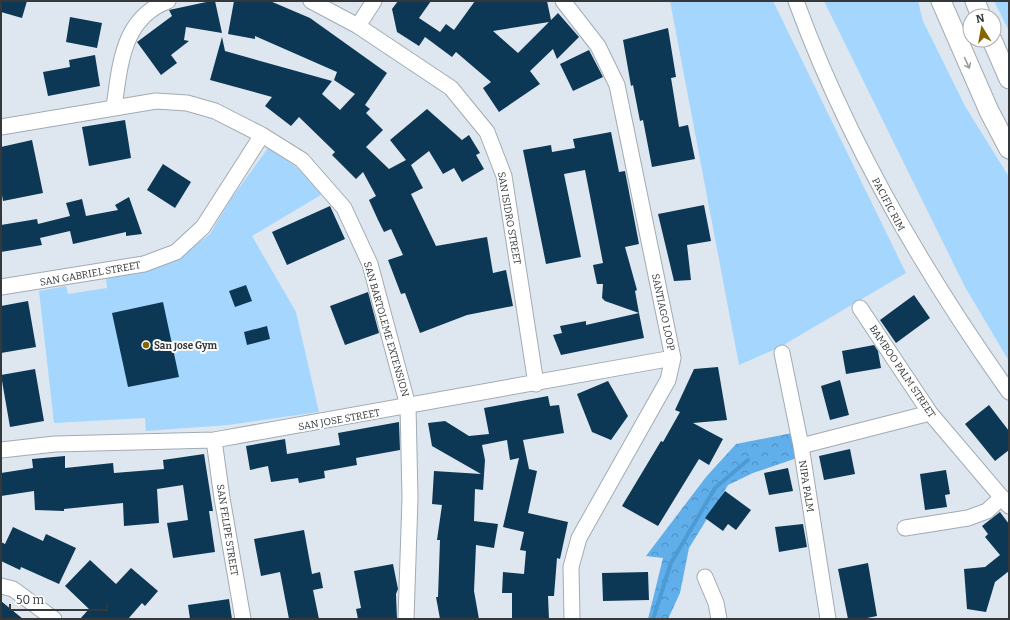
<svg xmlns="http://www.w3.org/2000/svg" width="1010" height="620" font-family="Bitter,serif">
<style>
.green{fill:#a5d6fe}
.forest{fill:url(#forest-crowns)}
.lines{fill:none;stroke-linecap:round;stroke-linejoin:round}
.stream{stroke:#4c9bd5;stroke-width:4}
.building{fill:#0c3856;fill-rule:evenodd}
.minor-casing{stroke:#a2abb2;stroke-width:17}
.major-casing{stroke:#a2abb2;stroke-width:21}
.minor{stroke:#fff;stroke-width:15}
.major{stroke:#fff;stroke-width:19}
.oneway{stroke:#9a9c9d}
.poi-dot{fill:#846600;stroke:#fff;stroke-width:1.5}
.labels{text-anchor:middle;stroke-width:4;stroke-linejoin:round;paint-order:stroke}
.street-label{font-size:10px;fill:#34383b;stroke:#fff}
.poi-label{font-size:10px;font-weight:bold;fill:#34383b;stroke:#fff;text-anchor:start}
</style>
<defs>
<pattern id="forest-crowns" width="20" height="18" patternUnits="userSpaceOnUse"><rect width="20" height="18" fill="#60aeea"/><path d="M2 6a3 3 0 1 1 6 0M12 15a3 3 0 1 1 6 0" fill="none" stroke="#508fbf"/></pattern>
</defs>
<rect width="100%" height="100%" fill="#dee7ef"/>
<path class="green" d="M 670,1 L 773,1 L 906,273 L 780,347 L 739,365 Z
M 824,1 L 918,1 L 923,21 L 965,106 L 1009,177 L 1009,361 L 965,287 Z
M 994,1 L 1009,1 L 1009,31 Z
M 268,148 L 302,171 L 321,195 L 252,236 L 296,312 L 319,412 L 228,425 L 146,431 L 145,418 L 54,423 L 39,291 L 66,286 L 68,294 L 107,288 L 106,279 L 175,261 L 210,234 L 231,199 Z"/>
<path class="forest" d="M 792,433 L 797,458 L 753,473 L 728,485 L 689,548 L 680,593 L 668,619 L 648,619 L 663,558 L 646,556 L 706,477 L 736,444 Z"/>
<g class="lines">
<path class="stream" d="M 653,619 L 671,563 L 715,488 L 748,460"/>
</g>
<path class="building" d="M 1,1 L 27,1 L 22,18 L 1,12 Z
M 211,1 L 215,1 L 222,33 L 186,27 L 184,40 L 189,41 L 171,55 L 177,63 L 161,75 L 137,42 L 172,16 L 169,10 Z
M 234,1 L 270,1 L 310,18 L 387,73 L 365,105 L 370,109 L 366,113 L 383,130 L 366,147 L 389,169 L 406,160 L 390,140 L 427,109 L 462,140 L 469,135 L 480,153 L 476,155 L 484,169 L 462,182 L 454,168 L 443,174 L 429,151 L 411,165 L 423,188 L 411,194 L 436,246 L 487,237 L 493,273 L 506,270 L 513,306 L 467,315 L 420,333 L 405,293 L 401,294 L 388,260 L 403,255 L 391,229 L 384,232 L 378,220 L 369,200 L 376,196 L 363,172 L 356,179 L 332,155 L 335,152 L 299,117 L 291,126 L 265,106 L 272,97 L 210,80 L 222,37 L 225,51 L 332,81 L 322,94 L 340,110 L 355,94 L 334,80 L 337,72 L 255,36 L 255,39 L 228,34 Z
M 398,1 L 431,1 L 419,18 L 440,32 L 446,24 L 454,30 L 475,1 L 547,1 L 551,20 L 558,13 L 579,37 L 557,59 L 553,49 L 530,71 L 540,84 L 499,112 L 483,88 L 491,82 L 456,52 L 452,57 L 425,37 L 419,46 L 397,32 L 392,9 ZM 549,22 L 518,53 L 493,31 Z
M 70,17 L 102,23 L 97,48 L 66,42 Z
M 668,28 L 676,77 L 671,78 L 679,127 L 688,125 L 695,159 L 652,167 L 643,120 L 640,121 L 633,85 L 631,86 L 623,40 Z
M 589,50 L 603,77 L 573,91 L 560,64 Z
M 95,55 L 100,86 L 48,96 L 43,72 L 70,67 L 69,60 Z
M 125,120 L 131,158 L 89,166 L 82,127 Z
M 611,132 L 619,172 L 625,171 L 639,244 L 625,247 L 637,290 L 635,291 L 639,313 L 605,301 L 602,298 L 603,284 L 597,284 L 593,265 L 603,263 L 585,170 L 564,174 L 581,257 L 546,264 L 523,150 L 551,145 L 552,152 L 575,148 L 573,139 Z
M 32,140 L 43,193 L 3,201 L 1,189 L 1,147 Z
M 163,164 L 191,182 L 175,208 L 147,190 Z
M 129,197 L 142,234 L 126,236 L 126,232 L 73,244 L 70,231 L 40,238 L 42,245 L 1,252 L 1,225 L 37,219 L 38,224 L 70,216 L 66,203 L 82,199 L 86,216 L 118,210 L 115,205 Z
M 704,205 L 711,241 L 687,245 L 691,280 L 674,281 L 658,214 Z
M 330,206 L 345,239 L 287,265 L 272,232 Z
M 246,285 L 252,301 L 235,307 L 229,291 Z
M 368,292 L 379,333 L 345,345 L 330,306 Z
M 914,295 L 930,318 L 896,343 L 880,320 Z
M 28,301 L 36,347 L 1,353 L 1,306 Z
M 163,302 L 179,377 L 128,387 L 112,313 Z
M 639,313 L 644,338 L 561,355 L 553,335 L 562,333 L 560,326 L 586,321 L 586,325 Z
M 267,326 L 270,339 L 247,345 L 244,332 Z
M 874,345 L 878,351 L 881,368 L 846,374 L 842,351 Z
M 718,367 L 727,420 L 693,423 L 723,439 L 709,465 L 699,459 L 658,526 L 622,506 L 661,441 L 663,442 L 680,412 L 675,410 L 694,369 Z
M 35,369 L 44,421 L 10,427 L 1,375 Z
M 840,380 L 849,415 L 830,420 L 821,386 Z
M 608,381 L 628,416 L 611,440 L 592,432 L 577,394 Z
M 548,396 L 550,406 L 559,405 L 564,433 L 523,440 L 529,469 L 537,471 L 528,513 L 568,522 L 560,559 L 557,558 L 554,596 L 548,596 L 549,619 L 512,619 L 512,593 L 502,593 L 503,572 L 524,574 L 526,551 L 520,550 L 524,532 L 503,527 L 519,458 L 510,460 L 507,440 L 482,445 L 485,460 L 483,490 L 475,489 L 474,521 L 498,524 L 494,548 L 476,545 L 474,591 L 479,619 L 440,619 L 436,597 L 438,597 L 440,540 L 437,540 L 442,505 L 432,504 L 434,471 L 481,474 L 432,446 L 428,423 L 445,421 L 469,436 L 489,434 L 484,408 Z
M 989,405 L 1009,431 L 1009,450 L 995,461 L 965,424 Z
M 399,422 L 400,450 L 356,458 L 357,465 L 324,471 L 325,478 L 299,483 L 298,478 L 271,482 L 268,466 L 250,470 L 246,446 L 285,439 L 287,454 L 340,445 L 338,433 Z
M 850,449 L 855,474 L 824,480 L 819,456 Z
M 204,454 L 213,511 L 209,511 L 215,552 L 173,558 L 167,523 L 188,520 L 183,485 L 157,489 L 159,523 L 124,526 L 123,503 L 64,509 L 64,511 L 35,510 L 34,491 L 1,496 L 1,473 L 33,468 L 32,459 L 65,456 L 65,468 L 113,463 L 114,473 L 164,469 L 163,460 Z
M 788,468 L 793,491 L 769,495 L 764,473 Z
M 946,470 L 950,494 L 945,495 L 947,507 L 925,510 L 920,474 Z
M 725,491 L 751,510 L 736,530 L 728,524 L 723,531 L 705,518 Z
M 1000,512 L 1009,524 L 1009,571 L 995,582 L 986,612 L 967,609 L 964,569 L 985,567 L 1000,555 L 985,537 L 988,534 L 982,526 Z
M 803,524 L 807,547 L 779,552 L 775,527 Z
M 13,527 L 43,541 L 46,534 L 76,548 L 59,584 L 21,567 L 20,570 L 1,561 L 1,542 L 5,544 Z
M 304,530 L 312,574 L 320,572 L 323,588 L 313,590 L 319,619 L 289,619 L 280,572 L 261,576 L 254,539 Z
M 90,560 L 116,584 L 131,568 L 158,591 L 145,606 L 142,603 L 128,619 L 80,619 L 89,609 L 65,586 Z
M 868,563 L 877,616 L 862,619 L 848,619 L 838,569 Z
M 393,564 L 398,589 L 396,594 L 397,619 L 358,619 L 356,609 L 361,608 L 354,571 Z
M 648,572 L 649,600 L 603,601 L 602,573 Z
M 229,599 L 232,619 L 190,619 L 188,605 Z
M 1,601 L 23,619 L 1,619 Z"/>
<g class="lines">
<g class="minor-casing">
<path id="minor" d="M 311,1 L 358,26 L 451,88 L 487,132 L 504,176 L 536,384
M 563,1 L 598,46 L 617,85 L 673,358 L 668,380 L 579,538 L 571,567 L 572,619
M 796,1 C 847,141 923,271 1009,392
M 358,26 L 374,1
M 114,107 C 120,66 122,18 168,1
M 1,127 L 156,101 L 187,103 L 215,111 L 262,135 L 302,160 L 344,208 L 370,264 L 408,406 L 410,498 L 406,619
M 1,287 L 144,264 L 176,252 L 203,227 L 262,135
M 860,308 L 930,413 L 1009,506
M 782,353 L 801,446 L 828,619
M 214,440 L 222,498 L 243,619
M 801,446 L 930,413
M 1,450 L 55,444 L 214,440 L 673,358
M 905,528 L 968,518 L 987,511 L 1002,497
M 705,577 L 716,603 L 719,619
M 1,586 L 13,589 L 54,619"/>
</g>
<g class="major-casing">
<path id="major" d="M 941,1 L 989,111 L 1009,149
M 975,1 L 981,16
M 992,40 L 1009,79"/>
</g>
<use href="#minor" class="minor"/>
<use href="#major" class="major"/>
</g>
<defs><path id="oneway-shaft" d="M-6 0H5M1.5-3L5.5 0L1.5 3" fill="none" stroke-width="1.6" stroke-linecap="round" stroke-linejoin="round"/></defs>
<use class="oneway" href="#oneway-shaft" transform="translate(967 63) rotate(66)"/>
<circle class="poi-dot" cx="146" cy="345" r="4"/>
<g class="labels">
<g class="street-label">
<text transform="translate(889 204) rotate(62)" y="4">PACIFIC RIM</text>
<text transform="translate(510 218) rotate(80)" y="4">SAN ISIDRO STREET</text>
<text transform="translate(90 273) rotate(-10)" y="4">SAN GABRIEL STREET</text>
<text transform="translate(664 312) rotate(78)" y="4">SANTIAGO LOOP</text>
<text transform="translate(387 329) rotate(74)" y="4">SAN BARTOLEME EXTENSION</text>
<text transform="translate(903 371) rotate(56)" y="4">BAMBOO PALM STREET</text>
<text transform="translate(339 419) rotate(-10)" y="4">SAN JOSE STREET</text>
<text transform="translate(807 486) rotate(81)" y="4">NIPA PALM</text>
<text transform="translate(228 530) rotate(81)" y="4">SAN FELIPE STREET</text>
</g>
<g class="poi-label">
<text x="154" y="349">San Jose Gym</text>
</g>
</g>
<rect width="1010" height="620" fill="none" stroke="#34383b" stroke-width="4"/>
<g transform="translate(982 28) rotate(349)"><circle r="19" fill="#ffffff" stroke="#aeafb1"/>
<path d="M0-3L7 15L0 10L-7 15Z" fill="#846600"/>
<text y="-6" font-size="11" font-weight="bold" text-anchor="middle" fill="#34383b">N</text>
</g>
<path d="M10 604v6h97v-6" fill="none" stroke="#34383b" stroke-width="2"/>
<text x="16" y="604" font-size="12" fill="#34383b" stroke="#ffffff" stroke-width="3" paint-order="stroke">50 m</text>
</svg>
